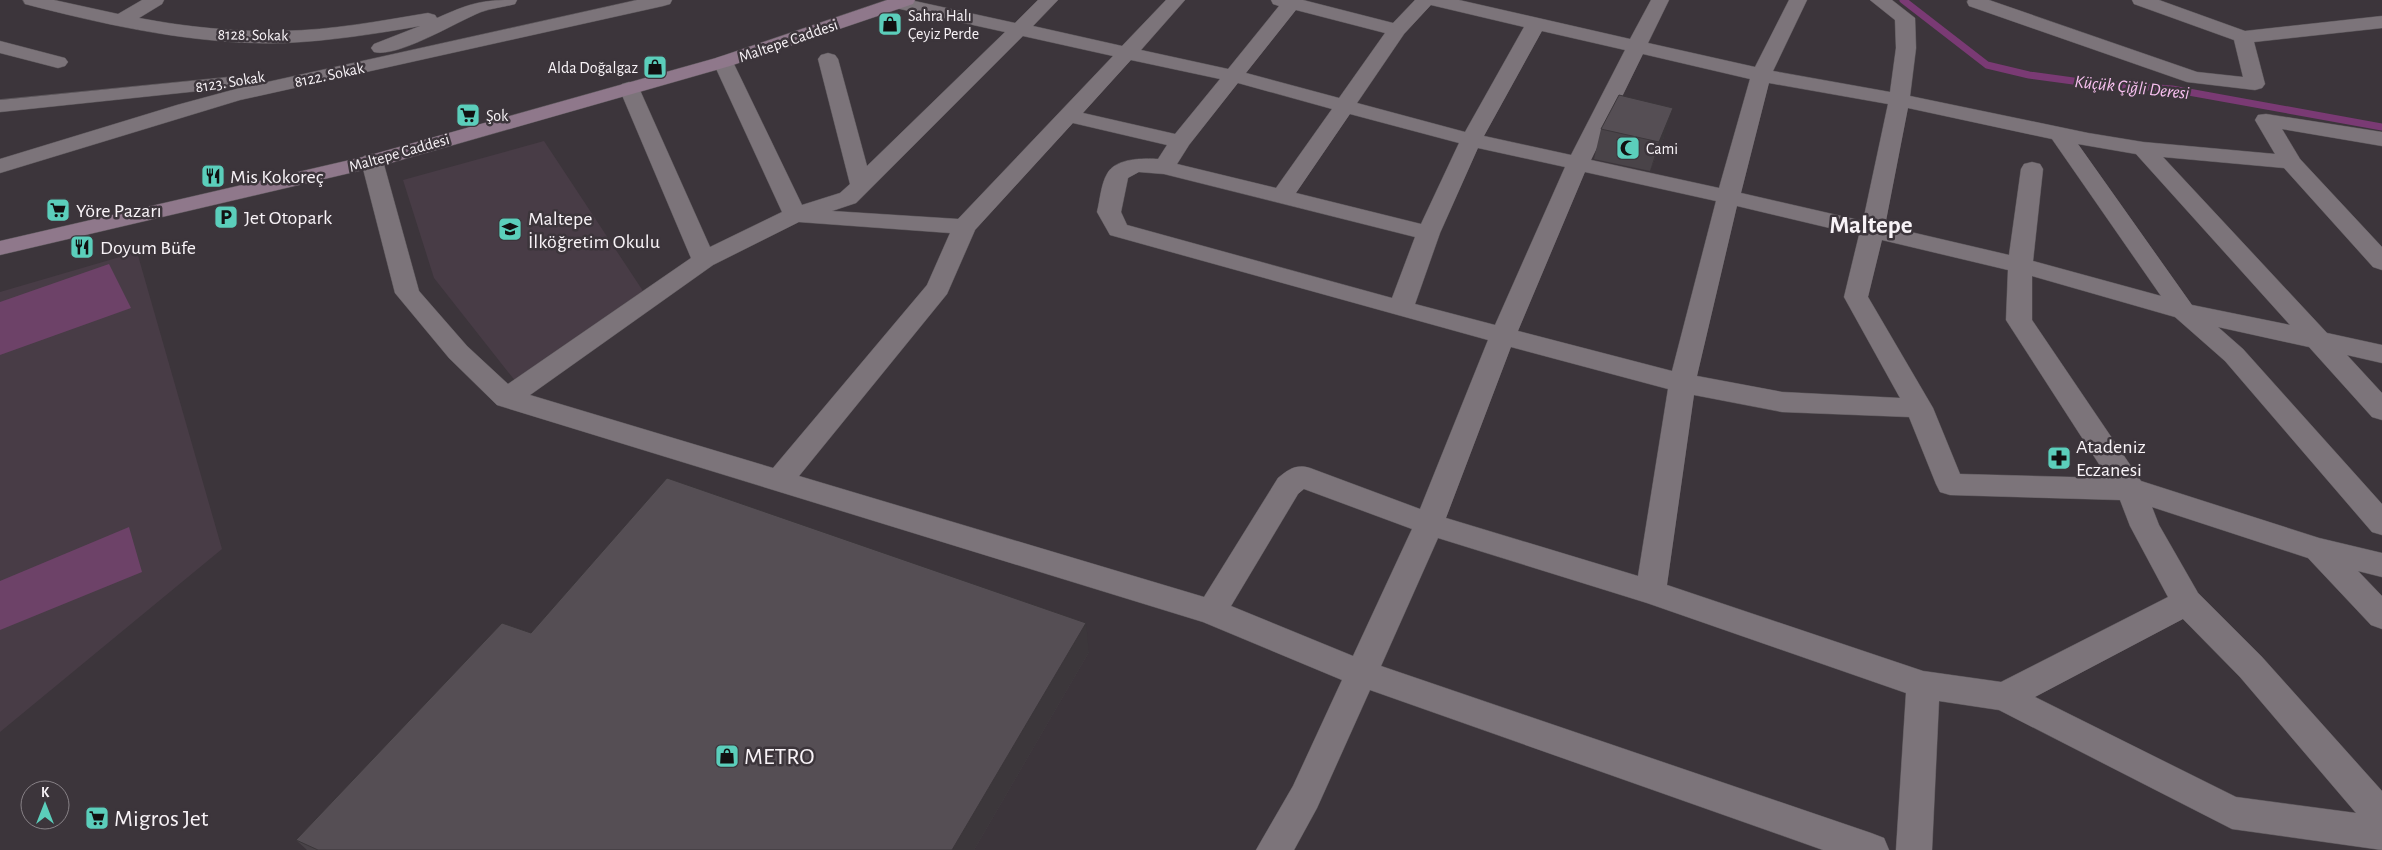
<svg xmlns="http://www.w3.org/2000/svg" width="2382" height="850" font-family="'Alegreya Sans',sans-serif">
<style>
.built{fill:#483c46}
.green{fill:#6d4268}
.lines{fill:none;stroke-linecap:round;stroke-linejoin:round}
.stream{stroke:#7a3a74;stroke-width:7}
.street-casing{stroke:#5a5559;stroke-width:1}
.secondary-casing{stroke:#5a5559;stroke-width:1}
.street{fill:#7c747a;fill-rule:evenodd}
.secondary{fill:#8f788b;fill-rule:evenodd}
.wall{fill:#494348}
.shaded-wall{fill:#3c373b}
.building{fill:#554e54;stroke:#3c373b}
.labels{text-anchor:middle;stroke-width:5;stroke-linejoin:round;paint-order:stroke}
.far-poi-label{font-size:16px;fill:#f8f3f7;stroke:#3c353b;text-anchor:start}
.far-street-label{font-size:16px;fill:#f8f3f7;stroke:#3c353b}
.far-water-label{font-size:18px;font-style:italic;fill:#f9c1f1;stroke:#3c353b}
.poi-label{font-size:20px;fill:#f8f3f7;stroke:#3c353b;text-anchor:start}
.near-poi-label{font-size:24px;fill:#f8f3f7;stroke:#3c353b;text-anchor:start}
.district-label{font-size:25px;font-weight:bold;fill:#f8f3f7;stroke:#3c353b}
</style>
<rect width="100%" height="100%" fill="#3c353b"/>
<path class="built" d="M 544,141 L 643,291 L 516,382 L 434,278 L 403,180 Z
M 137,252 L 222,549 L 0,732 L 0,292 Z"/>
<path class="green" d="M 109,264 L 131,308 L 0,355 L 0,302 Z
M 129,527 L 142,572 L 0,630 L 0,581 Z"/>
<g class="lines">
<path class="stream" d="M 1903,0 L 1987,65 L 2029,75 L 2088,83 L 2172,89 L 2382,127"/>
<g class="street-casing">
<path id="street" d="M 23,0 L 54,0 L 118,14 L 142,0 L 164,0 L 162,4 L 139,18 C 186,27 235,32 283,31 C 332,30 380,21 428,13 L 435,15 L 437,18 C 471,3 480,0 517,0 L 515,4 C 504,7 492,8 481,12 C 456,22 398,58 374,52 L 371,48 L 374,44 L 420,26 C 375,34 329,41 284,43 C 196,45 110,26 25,4 Z
M 637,0 L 672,0 L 670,4 L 663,6 L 240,100 L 0,173 L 0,159 L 177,105 L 236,89 Z
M 891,0 L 910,0 L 1015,23 L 1038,0 L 1058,0 L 1033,26 L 1122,46 L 1166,0 L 1185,0 L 1141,50 L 1228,69 L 1279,6 L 1273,4 L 1271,0 L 1303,0 L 1393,23 L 1415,0 L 1459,0 L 1630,39 L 1651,0 L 1669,0 L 1648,43 L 1755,67 L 1789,0 L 1807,0 L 1773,71 L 1890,92 L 1896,48 L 1895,20 L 1870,0 L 1892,0 L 1915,18 L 1916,48 L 1910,96 L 2088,133 L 2143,142 L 2275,154 L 2255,120 L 2258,115 L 2266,114 L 2382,132 L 2382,146 L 2282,129 L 2300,159 L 2382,247 L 2382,270 L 2373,267 L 2284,168 L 2163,157 L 2327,333 L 2382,345 L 2382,363 L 2347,355 L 2382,393 L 2382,420 L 2372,417 L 2309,347 L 2218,327 L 2243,349 L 2382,504 L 2382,535 L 2372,532 L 2225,361 L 2175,317 L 2032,276 L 2032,320 L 2141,481 L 2319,538 L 2382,553 L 2382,577 L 2358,571 L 2382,596 L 2382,629 L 2371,625 L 2308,558 L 2152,507 L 2159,525 L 2198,593 L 2262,657 L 2382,791 L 2382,850 L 2232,829 L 1999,710 L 1939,701 L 1932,850 L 1896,850 L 1906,693 L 1647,603 L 1438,538 L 1381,666 L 1871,833 L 1884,838 L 1889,850 L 1823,850 L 1370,690 L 1317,808 L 1294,850 L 1256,850 L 1293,786 L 1342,680 L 1203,622 L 497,405 L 449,358 L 395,293 L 361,161 L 364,156 L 372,154 L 380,156 L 383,161 L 419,291 L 467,346 L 508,384 L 691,258 L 619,88 L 622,84 L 629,82 L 636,84 L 639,88 L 710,247 L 782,212 L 713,62 L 716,58 L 723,56 L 730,58 L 733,62 L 802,205 L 840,193 L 850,184 L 818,59 L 821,55 L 828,53 L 835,55 L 838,59 L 867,166 L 1005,32 L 891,7 L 889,3 ZM 1431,5 L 1524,27 L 1465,132 L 1357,103 L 1404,34 ZM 1296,10 L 1385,33 L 1339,98 L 1246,73 ZM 1542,31 L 1625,50 L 1571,155 L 1484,136 ZM 1023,36 L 1113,56 L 958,219 L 832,211 L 856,203 ZM 1643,54 L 1750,79 L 1719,188 L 1591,160 ZM 1131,60 L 1220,79 L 1175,134 L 1083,113 ZM 1238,83 L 1332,109 L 1276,188 L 1177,164 L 1189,145 ZM 1769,83 L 1888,104 L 1863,221 L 1741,193 ZM 1908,108 L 2052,139 L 2161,296 L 2033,261 L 2043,169 L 2040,164 L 2032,162 L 2024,164 L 2021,169 L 2009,255 L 1885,226 ZM 1350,114 L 1459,143 L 1421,224 L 1296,193 ZM 1073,123 L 1167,145 L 1158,159 C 1143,158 1115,158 1107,174 C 1101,184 1100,200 1097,212 L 1110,235 L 1488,340 L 1420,509 L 1310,468 C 1296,464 1289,469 1278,478 L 1204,597 L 799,476 L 947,294 L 975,230 ZM 2078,144 L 2136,154 L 2290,325 L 2192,305 ZM 1478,148 L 1565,167 L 1495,325 L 1415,304 L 1440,233 ZM 1139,172 L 1164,174 L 1415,237 L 1392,298 L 1127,225 L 1121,212 L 1128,178 ZM 1585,172 L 1716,201 L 1672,371 L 1518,331 ZM 1737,206 L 1859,235 L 1844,297 L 1900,398 L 1782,392 L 1697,376 ZM 799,222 L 950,233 L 927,285 L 773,468 L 530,395 L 713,265 ZM 1882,240 L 2008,270 L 2006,320 L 2108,478 L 1960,474 L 1933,408 L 1868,297 ZM 1511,347 L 1668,389 L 1638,576 L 1446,518 ZM 1694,395 L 1782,412 L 1909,417 L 1936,484 L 1940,492 L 1950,495 L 2120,500 L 2130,526 L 2168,597 L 2001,682 L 1923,671 L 1667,585 ZM 1304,489 L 1412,529 L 1353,656 L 1231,606 L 1298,494 ZM 2183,619 L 2240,677 L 2356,813 L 2236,797 L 2035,697 Z
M 1968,0 L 1989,0 L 2197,72 L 2243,77 L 2234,40 L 2134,4 L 2132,0 L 2159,0 L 2245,31 L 2382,16 L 2382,28 L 2254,42 L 2265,84 L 2262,88 L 2255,90 L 2187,82 L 1969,6 L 1967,2 Z
M 0,41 L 65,58 L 68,62 L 65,66 L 58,68 L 0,53 Z
M 230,77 L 237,79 L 240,83 L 237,87 L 0,112 L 0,100 Z"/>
</g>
<g class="secondary-casing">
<path id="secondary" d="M 887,0 L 915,0 L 913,4 L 730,66 L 380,166 L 0,255 L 0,241 L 367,156 L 716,58 Z"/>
</g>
<use href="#street" class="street"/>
<use href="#secondary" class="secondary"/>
</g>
<path class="wall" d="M 1601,129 L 1664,137 L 1650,171 L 1594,159 Z
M 531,633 L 1089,652 L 974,850 L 307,850 L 296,840 Z"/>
<path class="shaded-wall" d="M 1673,108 L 1664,137 L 1650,171 L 1659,142 Z
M 1086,623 L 1089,652 L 974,850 L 952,850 Z"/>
<path class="building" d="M 1619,95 L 1673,108 L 1659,142 L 1601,129 Z
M 667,478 L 1086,623 L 952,850 L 318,850 L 296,840 L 502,623 L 531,633 Z"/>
<defs>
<g id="shop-square" transform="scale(1.25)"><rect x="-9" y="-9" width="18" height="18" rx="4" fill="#5bcebb" stroke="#3c353b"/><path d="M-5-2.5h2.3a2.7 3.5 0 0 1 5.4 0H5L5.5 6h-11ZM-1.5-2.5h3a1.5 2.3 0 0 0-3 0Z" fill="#111"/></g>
<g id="supermarket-square" transform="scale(1.25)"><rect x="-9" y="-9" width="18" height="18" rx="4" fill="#5bcebb" stroke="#3c353b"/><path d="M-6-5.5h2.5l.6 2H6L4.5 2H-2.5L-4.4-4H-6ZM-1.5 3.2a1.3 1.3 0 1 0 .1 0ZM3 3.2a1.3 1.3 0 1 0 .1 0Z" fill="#111"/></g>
<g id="mosque-square" transform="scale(1.25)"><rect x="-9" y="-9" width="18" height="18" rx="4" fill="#5bcebb" stroke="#3c353b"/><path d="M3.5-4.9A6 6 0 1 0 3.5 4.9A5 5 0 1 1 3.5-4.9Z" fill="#111"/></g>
<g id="restaurant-square" transform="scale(1.25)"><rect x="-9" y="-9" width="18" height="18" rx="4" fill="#5bcebb" stroke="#3c353b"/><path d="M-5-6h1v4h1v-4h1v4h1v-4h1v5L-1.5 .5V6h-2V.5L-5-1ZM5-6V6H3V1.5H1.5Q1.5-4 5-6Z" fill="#111"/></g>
<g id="parking-square" transform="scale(1.25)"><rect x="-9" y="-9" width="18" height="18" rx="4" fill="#5bcebb" stroke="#3c353b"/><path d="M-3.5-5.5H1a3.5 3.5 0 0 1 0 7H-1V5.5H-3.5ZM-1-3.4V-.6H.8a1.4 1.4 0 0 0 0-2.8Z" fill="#111"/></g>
<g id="school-square" transform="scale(1.25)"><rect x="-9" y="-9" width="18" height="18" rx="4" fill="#5bcebb" stroke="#3c353b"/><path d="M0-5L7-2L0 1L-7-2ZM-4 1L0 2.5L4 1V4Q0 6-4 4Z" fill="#111"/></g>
<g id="pharmacy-square" transform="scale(1.25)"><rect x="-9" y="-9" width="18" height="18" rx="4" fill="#5bcebb" stroke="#3c353b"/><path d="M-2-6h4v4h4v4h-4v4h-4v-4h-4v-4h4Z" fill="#111"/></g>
</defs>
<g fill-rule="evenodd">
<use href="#shop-square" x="890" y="24"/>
<use href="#shop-square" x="655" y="67"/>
<use href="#supermarket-square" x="468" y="115"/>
<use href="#mosque-square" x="1628" y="148"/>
<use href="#restaurant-square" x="213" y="176"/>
<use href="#supermarket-square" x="58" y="210"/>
<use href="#parking-square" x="226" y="217"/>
<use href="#school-square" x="510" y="229"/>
<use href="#restaurant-square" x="82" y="247"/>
<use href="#pharmacy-square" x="2059" y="458"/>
<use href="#shop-square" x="727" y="756"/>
<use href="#supermarket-square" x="97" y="818"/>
</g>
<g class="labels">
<g class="far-poi-label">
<text x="908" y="21">Sahra Halı<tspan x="908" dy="18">Çeyiz Perde</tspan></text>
<text x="638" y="73" text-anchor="end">Alda Doğalgaz</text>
<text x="486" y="121">Şok</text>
<text x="1646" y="154">Cami</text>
</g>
<g class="far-street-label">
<text transform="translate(253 34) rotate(1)" y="6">8128. Sokak</text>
<text transform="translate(788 40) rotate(-19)" y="6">Maltepe Caddesi</text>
<text transform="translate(329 74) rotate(-12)" y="6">8122. Sokak</text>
<text transform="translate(230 81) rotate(-9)" y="6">8123. Sokak</text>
<text transform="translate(399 152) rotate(-16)" y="6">Maltepe Caddesi</text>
</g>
<g class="far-water-label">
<text transform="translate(2132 87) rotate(6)" y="6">Küçük Çiğli Deresi</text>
</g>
<g class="poi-label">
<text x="230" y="183">Mis Kokoreç</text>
<text x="76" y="217">Yöre Pazarı</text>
<text x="244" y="224">Jet Otopark</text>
<text x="528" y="225">Maltepe<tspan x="528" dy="23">İlköğretim Okulu</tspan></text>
<text x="100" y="254">Doyum Büfe</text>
<text x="2076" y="453">Atadeniz<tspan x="2076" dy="23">Eczanesi</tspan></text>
</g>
<g class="near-poi-label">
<text x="744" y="764">METRO</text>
<text x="114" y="826">Migros Jet</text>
</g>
<g class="district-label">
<text x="1871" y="233">Maltepe</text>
</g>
</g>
<g transform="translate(45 805)"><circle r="24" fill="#3c353b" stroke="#878186"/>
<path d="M0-4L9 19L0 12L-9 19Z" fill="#5bcebb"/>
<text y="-8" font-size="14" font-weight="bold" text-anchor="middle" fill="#f8f3f7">K</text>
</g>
</svg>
